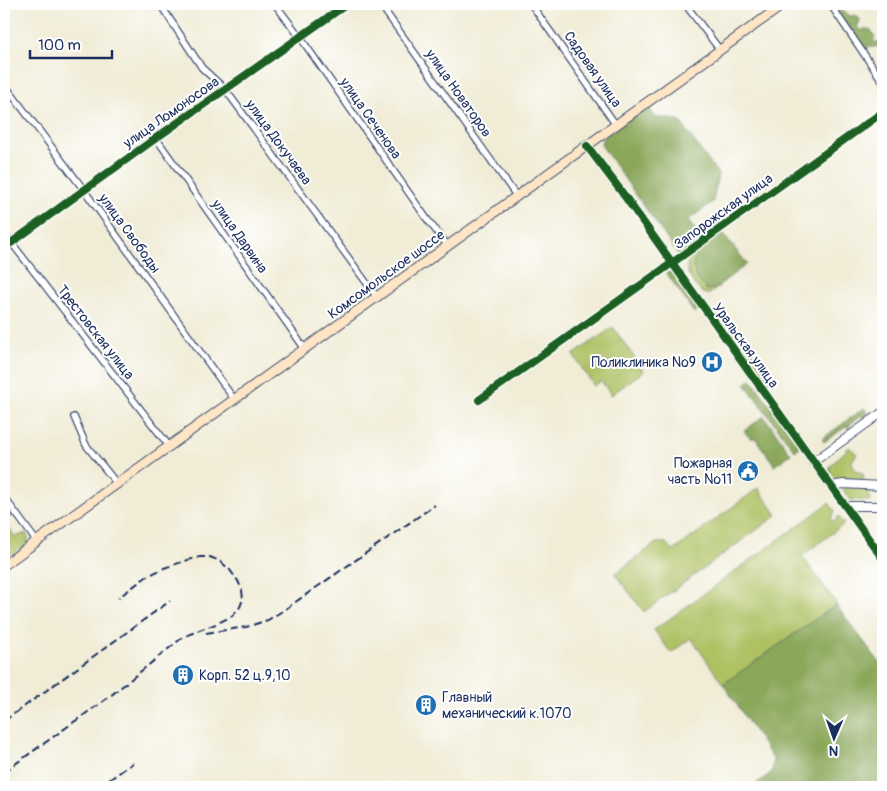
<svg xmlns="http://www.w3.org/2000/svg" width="887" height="791" font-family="Pangolin,sans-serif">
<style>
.green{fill:#aec164;stroke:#647861}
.forest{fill:#8aa75a;stroke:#526b5c}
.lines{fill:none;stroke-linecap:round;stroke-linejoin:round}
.minor-casing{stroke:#3b4b70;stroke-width:8}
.tertiary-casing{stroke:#3b4b70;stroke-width:10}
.secondary-casing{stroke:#3b4b70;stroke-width:11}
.minor{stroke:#fff;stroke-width:5.5}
.tertiary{stroke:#fff;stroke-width:8}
.secondary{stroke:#fde5c5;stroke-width:9}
.rail{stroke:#1b2f5e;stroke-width:2;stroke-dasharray:8 4;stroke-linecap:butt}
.cycleway-casing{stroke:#fff;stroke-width:11}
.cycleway{stroke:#1b5e20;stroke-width:8}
.labels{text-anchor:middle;stroke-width:4;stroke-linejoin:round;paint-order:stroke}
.street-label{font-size:14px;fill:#1b2f5e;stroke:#fff}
.poi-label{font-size:14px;fill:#1b2f5e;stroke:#fff;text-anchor:end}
</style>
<rect width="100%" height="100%" fill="#fff"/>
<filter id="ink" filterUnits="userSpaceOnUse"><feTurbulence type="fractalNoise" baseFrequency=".02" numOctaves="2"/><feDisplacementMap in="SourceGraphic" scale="10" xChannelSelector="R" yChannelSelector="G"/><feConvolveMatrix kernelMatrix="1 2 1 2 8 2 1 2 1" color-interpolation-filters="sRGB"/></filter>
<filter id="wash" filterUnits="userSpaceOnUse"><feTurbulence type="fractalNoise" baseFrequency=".0096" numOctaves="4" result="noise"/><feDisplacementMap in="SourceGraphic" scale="20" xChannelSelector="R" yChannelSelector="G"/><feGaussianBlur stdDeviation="1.12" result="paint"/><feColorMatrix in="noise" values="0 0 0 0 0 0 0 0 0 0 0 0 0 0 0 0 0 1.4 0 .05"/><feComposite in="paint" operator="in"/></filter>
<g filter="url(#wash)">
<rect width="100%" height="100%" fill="#f0ecd6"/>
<path class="green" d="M 697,251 L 694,259 L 714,289 L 719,285 L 719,287 C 716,289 712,293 709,294 C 700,296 687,275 687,268 C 687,260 691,256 697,251 Z
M 613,327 L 644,371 L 611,395 L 601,381 L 594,386 L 573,355 Z
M 735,328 L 772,378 L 766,382 L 729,332 Z
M 849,447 L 857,454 L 852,461 C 853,468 856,473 863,473 L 864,481 L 836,478 C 831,476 829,472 830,466 Z
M 845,487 L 870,488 L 870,501 L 851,500 L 842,489 Z
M 758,488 L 777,515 L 644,612 L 615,574 L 656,543 L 666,543 L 673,551 Z
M 829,503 L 835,511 L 831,519 L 835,522 L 838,516 L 844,524 L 802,556 L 837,604 L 723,684 L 691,638 L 671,653 L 654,630 Z
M 4,506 L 12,516 L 5,521 L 15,537 L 26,533 C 29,537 29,540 27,544 L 4,561 Z"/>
<path class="forest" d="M 832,4 L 839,4 L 842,10 L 850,16 L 855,15 L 860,19 L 859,24 L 857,26 L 860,31 L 864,29 L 871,30 L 875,37 L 873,41 L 874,42 L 883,42 L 883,45 C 875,47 869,49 862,45 Z
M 648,106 L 655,117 L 679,120 L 718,174 L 713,202 L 688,220 L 697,233 L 720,216 L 725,223 L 679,256 L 601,145 L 602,138 Z
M 723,233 L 747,264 L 714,289 L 707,290 L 696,278 L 693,266 L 694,259 L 697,251 Z
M 666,272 L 673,272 L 677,274 L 701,308 L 694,313 Z
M 751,379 L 800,447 L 795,451 L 745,384 Z
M 864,408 L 867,412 L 866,416 L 865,418 L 861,416 L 850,424 L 849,429 L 847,426 L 824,442 L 822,439 Z
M 764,416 L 791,454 L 774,466 L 773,463 L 755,438 L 750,438 L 744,431 Z
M 836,605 L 883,667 L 883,787 L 752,787 L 772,772 L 773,759 L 723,684 Z"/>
</g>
<g filter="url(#ink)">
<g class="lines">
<g class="minor-casing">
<path id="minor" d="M 160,4 L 202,68 L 225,89 L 377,297
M 275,4 L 300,37 L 427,219 L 448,246
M 380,4 L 517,197
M 531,4 L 616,125
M 685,4 L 720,50
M 830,4 L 883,82
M 4,84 L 84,190 L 234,399
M 156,138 L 305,349
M 4,233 L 169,446
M 11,243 L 156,138 L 347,4
M 479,400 L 672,263 L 883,112
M 74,417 L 86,445 L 117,484
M 4,497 L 37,542"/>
</g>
<g class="tertiary-casing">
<path id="tertiary" d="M 587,146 L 621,191 L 883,559
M 813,462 L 883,412
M 831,486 L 843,484 L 883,486
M 845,506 L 883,506"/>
</g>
<g class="secondary-casing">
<path id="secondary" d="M 4,565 L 784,4"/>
</g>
<use href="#minor" class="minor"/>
<use href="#tertiary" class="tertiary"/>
<use href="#secondary" class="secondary"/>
<path class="rail" d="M 206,633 L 246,627 L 268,620 L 284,610 L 435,505
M 4,721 L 170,601
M 4,772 L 109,697 L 183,637 L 202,629 L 216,624 L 232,616 L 240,607 L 243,599 L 242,590 L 238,581 L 230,570 L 220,561 L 210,557 L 200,557 L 188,560 L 164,568 L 146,577 L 118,598
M 99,787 L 133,763"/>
<g class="cycleway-casing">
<path id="cycleway" d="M 587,146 L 621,191 L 883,559
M 11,243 L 156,138 L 347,4
M 479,400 L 672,263 L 883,112"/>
</g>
<use href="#cycleway" class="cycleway"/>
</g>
</g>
<defs>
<g id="hospital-disc" transform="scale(1.125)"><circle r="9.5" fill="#1f6fb2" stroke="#fff"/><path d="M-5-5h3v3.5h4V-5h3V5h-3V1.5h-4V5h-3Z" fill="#fff"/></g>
<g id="civic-disc" transform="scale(1.125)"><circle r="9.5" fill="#1f6fb2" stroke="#fff"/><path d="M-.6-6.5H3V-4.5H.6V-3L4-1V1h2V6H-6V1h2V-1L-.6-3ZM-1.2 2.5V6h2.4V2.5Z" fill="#fff"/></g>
<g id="building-disc" transform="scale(1.125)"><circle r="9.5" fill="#1f6fb2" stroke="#fff"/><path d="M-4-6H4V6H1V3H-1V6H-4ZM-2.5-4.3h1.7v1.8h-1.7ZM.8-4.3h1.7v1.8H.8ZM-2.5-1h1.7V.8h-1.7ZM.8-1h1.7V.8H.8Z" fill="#fff"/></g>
</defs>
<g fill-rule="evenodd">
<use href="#hospital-disc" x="712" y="362"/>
<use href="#civic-disc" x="748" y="471"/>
<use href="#building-disc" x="183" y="675"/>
<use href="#building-disc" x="426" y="705"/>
</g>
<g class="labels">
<g class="street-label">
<text transform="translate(593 69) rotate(55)" y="5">Садовая улица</text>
<text transform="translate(459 93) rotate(55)" y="5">улица Новаторов</text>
<text transform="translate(171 112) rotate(-35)" y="5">улица Ломоносова</text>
<text transform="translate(371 118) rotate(55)" y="5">улица Сеченова</text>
<text transform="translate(279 142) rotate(54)" y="5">улица Докучаева</text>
<text transform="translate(723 211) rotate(-36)" y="5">Запорожская улица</text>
<text transform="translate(130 233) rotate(54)" y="5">улица Свободы</text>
<text transform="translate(240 236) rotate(55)" y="5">улица Дарвина</text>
<text transform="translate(386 274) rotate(-36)" y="5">Комсомольское шоссе</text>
<text transform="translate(96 332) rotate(52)" y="5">Трестовская улица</text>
<text transform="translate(746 345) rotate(54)" y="5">Уральская улица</text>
</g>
<g class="poi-label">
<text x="696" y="367">Поликлиника №9</text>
<text x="732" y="468">Пожарная<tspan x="732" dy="16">часть №11</tspan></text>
<text x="199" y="680" text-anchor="start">Корп. 52 ц.9,10</text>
<text x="442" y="702" text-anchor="start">Главный<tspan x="442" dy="16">механический к.1070</tspan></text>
</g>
</g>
<rect width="887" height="791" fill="none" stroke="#fff" stroke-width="20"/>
<g transform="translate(834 738) rotate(182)" stroke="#ffffff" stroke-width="4" paint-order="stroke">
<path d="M0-4L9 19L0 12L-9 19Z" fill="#1b2f5e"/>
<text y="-8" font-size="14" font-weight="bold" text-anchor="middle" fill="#1b2f5e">N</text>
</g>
<path d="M30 50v8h82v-8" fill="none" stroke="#1b2f5e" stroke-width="2.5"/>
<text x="38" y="50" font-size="15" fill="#1b2f5e" stroke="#ffffff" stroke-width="4" paint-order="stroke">100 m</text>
</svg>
